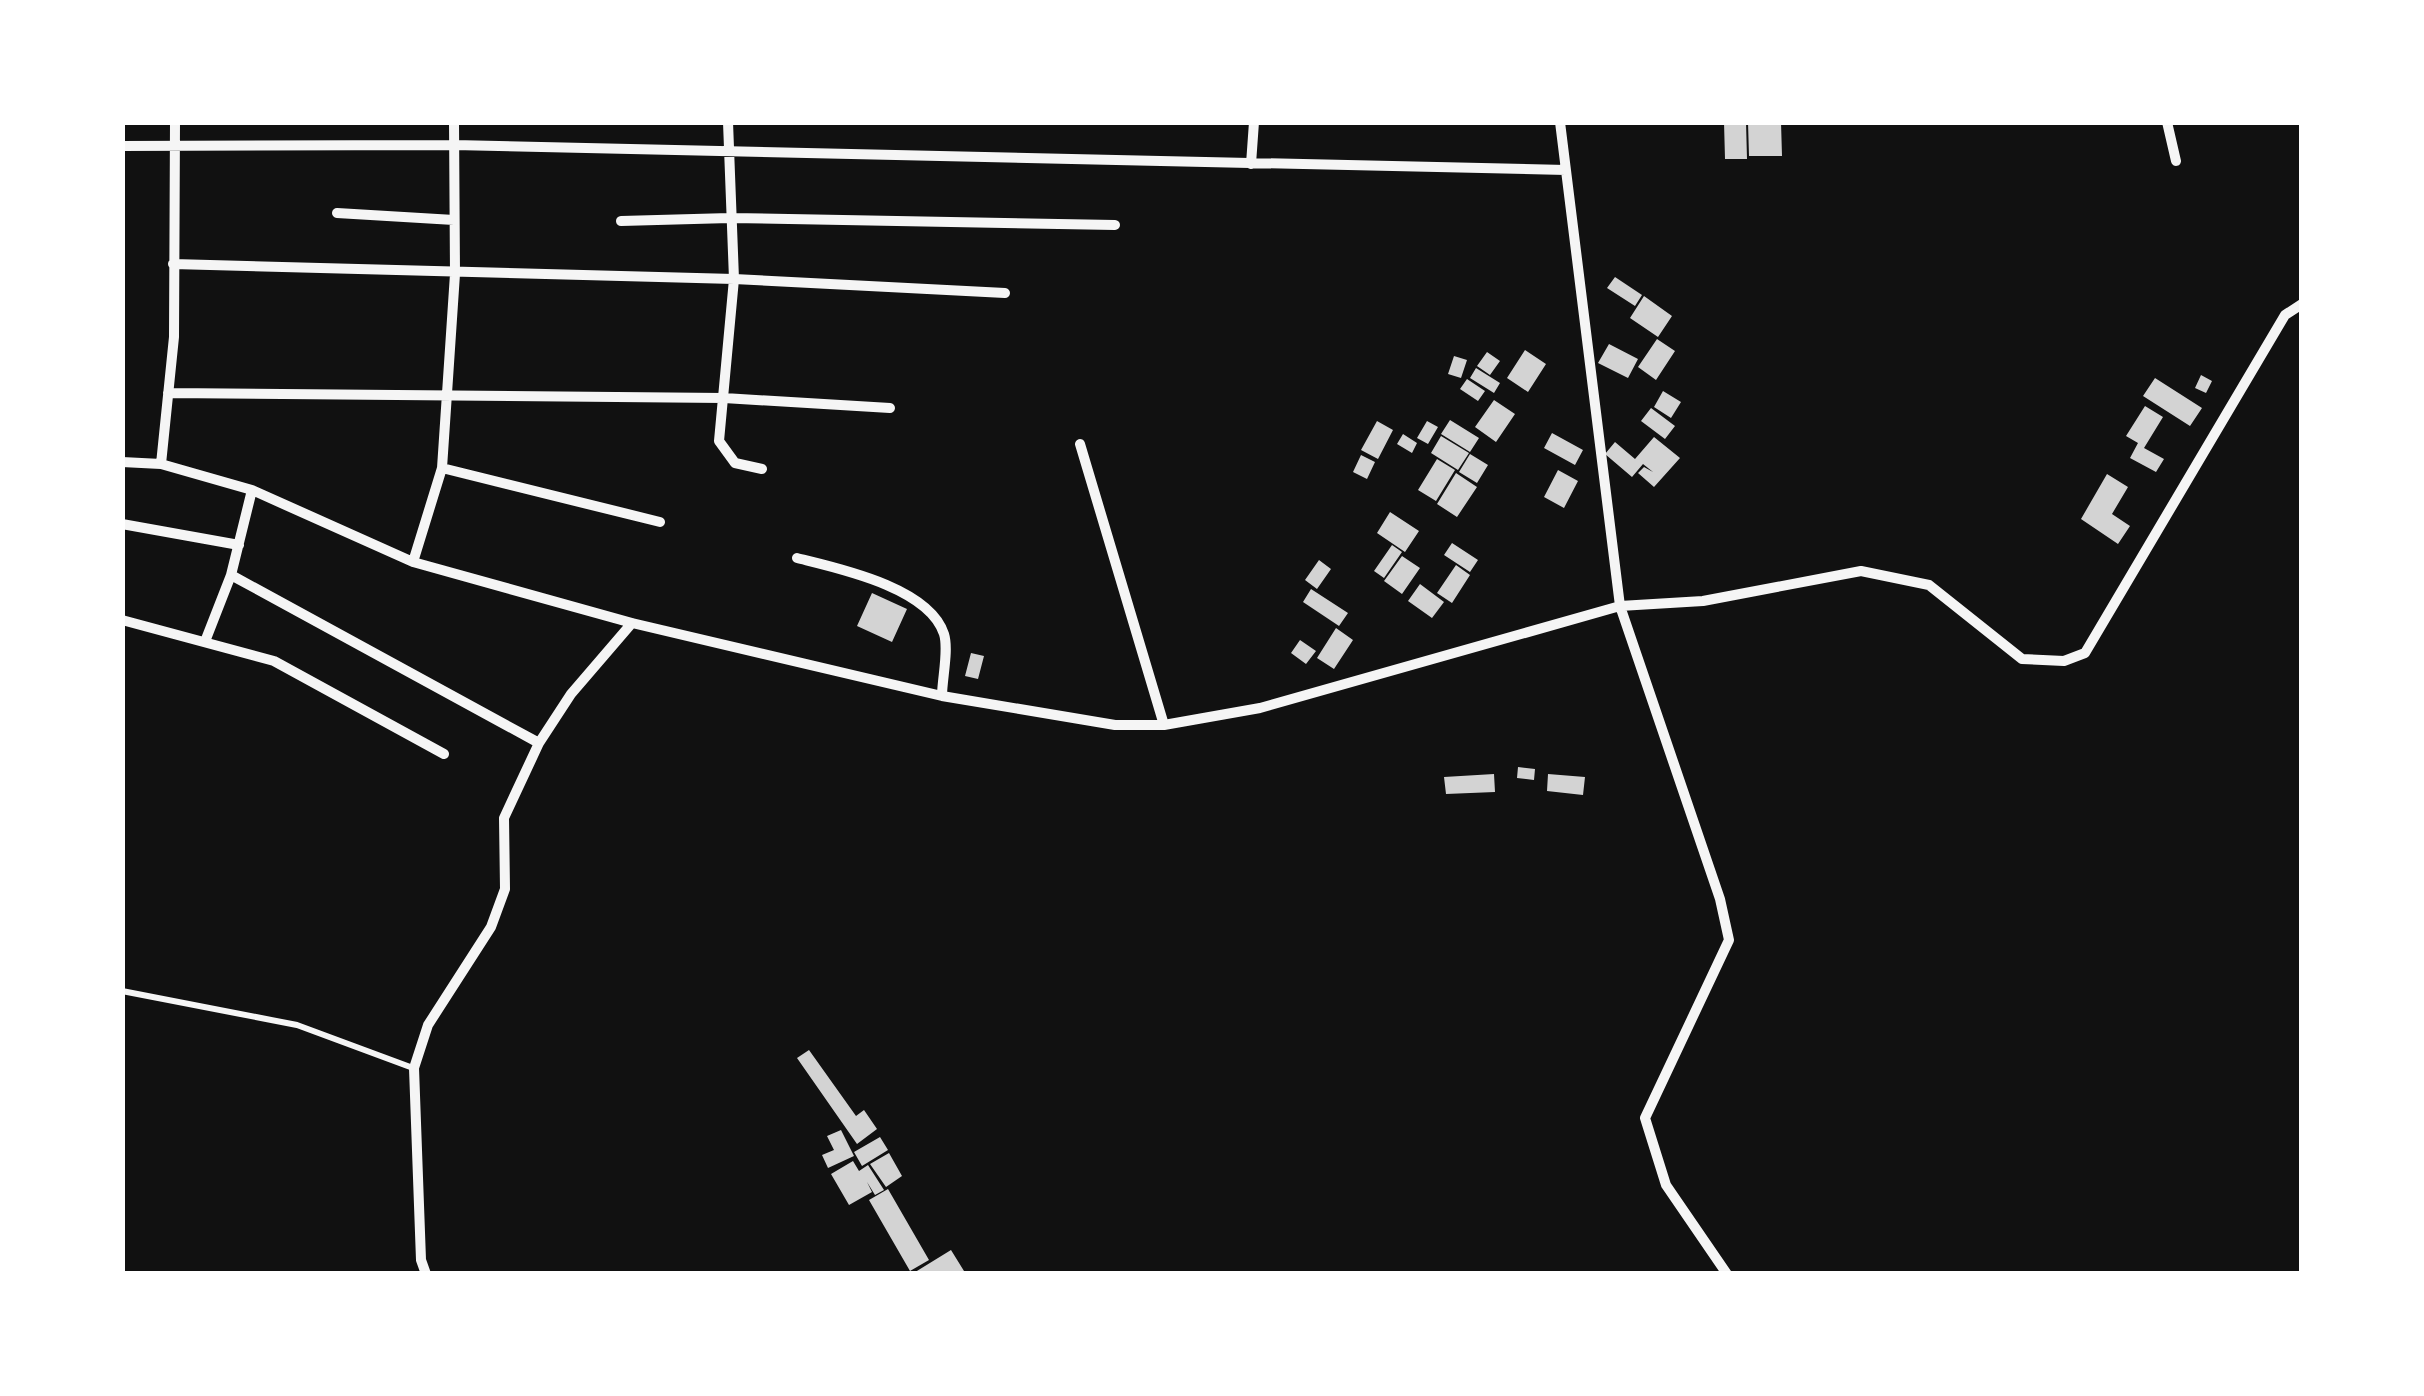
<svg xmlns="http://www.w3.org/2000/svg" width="2424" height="1396" font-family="Merriweather,serif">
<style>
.building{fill:#d3d3d3}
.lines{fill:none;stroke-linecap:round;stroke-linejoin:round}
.service{stroke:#f5f5f5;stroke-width:6}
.minor{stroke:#f5f5f5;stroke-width:10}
</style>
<rect width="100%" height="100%" fill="#111"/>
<path class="building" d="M 1724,122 L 1746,122 L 1747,159 L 1725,159 Z
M 1748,122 L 1781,122 L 1782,156 L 1749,156 Z
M 1615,277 L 1642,295 L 1635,306 L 1607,288 Z
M 1644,296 L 1672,316 L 1658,337 L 1630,318 Z
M 1657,339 L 1675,351 L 1656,380 L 1638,367 Z
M 1609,344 L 1638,359 L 1628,378 L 1598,363 Z
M 1525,350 L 1546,364 L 1528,392 L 1507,378 Z
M 1487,352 L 1500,361 L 1490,375 L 1477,366 Z
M 1454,356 L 1467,360 L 1461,378 L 1448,374 Z
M 1476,368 L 1500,383 L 1494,393 L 1470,378 Z
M 2201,375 L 2212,381 L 2206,393 L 2195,388 Z
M 2155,378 L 2202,408 L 2190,426 L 2143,396 Z
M 1467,379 L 1485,391 L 1478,401 L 1460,389 Z
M 1663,391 L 1681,402 L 1671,418 L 1654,407 Z
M 1494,400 L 1515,414 L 1496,442 L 1475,427 Z
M 2145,406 L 2163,417 L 2144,448 L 2164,459 L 2156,472 L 2130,458 L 2138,443 L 2126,436 Z
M 1651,408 L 1675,426 L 1665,439 L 1641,421 Z
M 1450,420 L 1479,438 L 1470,452 L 1441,434 Z
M 1377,421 L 1393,430 L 1378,459 L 1361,450 Z
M 1427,421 L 1438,427 L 1428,444 L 1417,438 Z
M 1552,433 L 1583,450 L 1575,465 L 1544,448 Z
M 1403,434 L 1417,443 L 1412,453 L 1397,444 Z
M 1441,436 L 1469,453 L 1458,470 L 1431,453 Z
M 1654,437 L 1680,458 L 1654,487 L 1638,473 L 1644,467 L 1653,472 L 1643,464 L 1632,477 L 1605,454 L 1615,442 L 1635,459 Z
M 1470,454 L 1488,465 L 1477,483 L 1459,472 Z
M 1361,455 L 1375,462 L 1367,479 L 1353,472 Z
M 1437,459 L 1455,470 L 1436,501 L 1418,490 Z
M 1558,470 L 1578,481 L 1564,508 L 1544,497 Z
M 1456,473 L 1477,487 L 1457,517 L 1437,504 Z
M 2107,474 L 2128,487 L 2112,514 L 2130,526 L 2118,544 L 2081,519 Z
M 1390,512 L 1419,531 L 1405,552 L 1377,533 Z
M 1452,543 L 1478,560 L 1470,572 L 1444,555 Z
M 1392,545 L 1402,552 L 1384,578 L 1374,571 Z
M 1402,556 L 1420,568 L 1402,594 L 1384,581 Z
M 1319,560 L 1331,569 L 1317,589 L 1305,580 Z
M 1456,565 L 1470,575 L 1452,603 L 1437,593 Z
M 1420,584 L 1444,602 L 1432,618 L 1408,601 Z
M 1311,589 L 1348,613 L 1339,626 L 1303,602 Z
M 872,593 L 907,609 L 892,642 L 857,626 Z
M 1336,628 L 1353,640 L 1334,669 L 1317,658 Z
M 1300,640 L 1316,651 L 1306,664 L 1291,653 Z
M 971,653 L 984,656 L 978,679 L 965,676 Z
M 1518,767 L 1535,769 L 1534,780 L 1517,778 Z
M 1494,774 L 1495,792 L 1446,794 L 1444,777 Z
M 1548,774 L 1585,777 L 1583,795 L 1547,791 Z
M 809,1050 L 856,1116 L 864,1110 L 877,1129 L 857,1144 L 797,1058 Z
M 841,1130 L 854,1156 L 828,1168 L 822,1155 L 834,1150 L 827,1136 Z
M 880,1137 L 888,1150 L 862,1166 L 854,1152 Z
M 889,1153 L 902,1176 L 886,1187 L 870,1164 Z
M 853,1161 L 859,1171 L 868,1165 L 884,1190 L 875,1195 L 867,1182 L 872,1192 L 849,1205 L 831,1174 Z
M 888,1189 L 929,1260 L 910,1271 L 869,1200 Z
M 951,1250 L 964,1271 L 960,1274 L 912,1274 Z"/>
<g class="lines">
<path class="service" d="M 122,991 L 297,1025 L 413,1068"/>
<path class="minor" d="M 728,122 L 734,279 L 719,441 L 735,463 L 762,469
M 1560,122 L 1620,606 L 1720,899 L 1729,940 L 1645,1118 L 1666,1185 L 1727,1274
M 2167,122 L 2176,161
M 122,146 L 454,145 L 1566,170
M 1251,164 L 1254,122
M 337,213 L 454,220
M 621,221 L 730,218 L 1115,225
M 173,264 L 734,279 L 1005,293
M 168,393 L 724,398 L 890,408
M 1080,444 L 1164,725
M 122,462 L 161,464 L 252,490 L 413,562 L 632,623 L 942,696 L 1115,725 L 1164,725 L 1260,708 L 1620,606 L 1703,601 L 1861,571 L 1929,585 L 2022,659 L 2064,661 L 2085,653 L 2285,315 L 2302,304
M 161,464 L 174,337 L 175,122
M 442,468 L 660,522
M 122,524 L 239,545
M 797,558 C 837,568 929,587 944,634 C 949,650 942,679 942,696
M 413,562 L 442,468 L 455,274 L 454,122
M 231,575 L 539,743
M 122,620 L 274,661 L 444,754
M 206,639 L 231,575 L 252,490
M 426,1274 L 421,1260 L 414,1068 L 428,1025 L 491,927 L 505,889 L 504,818 L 539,743 L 571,694 L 632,623"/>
</g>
<rect width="2424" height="1396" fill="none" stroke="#ffffff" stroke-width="250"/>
</svg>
